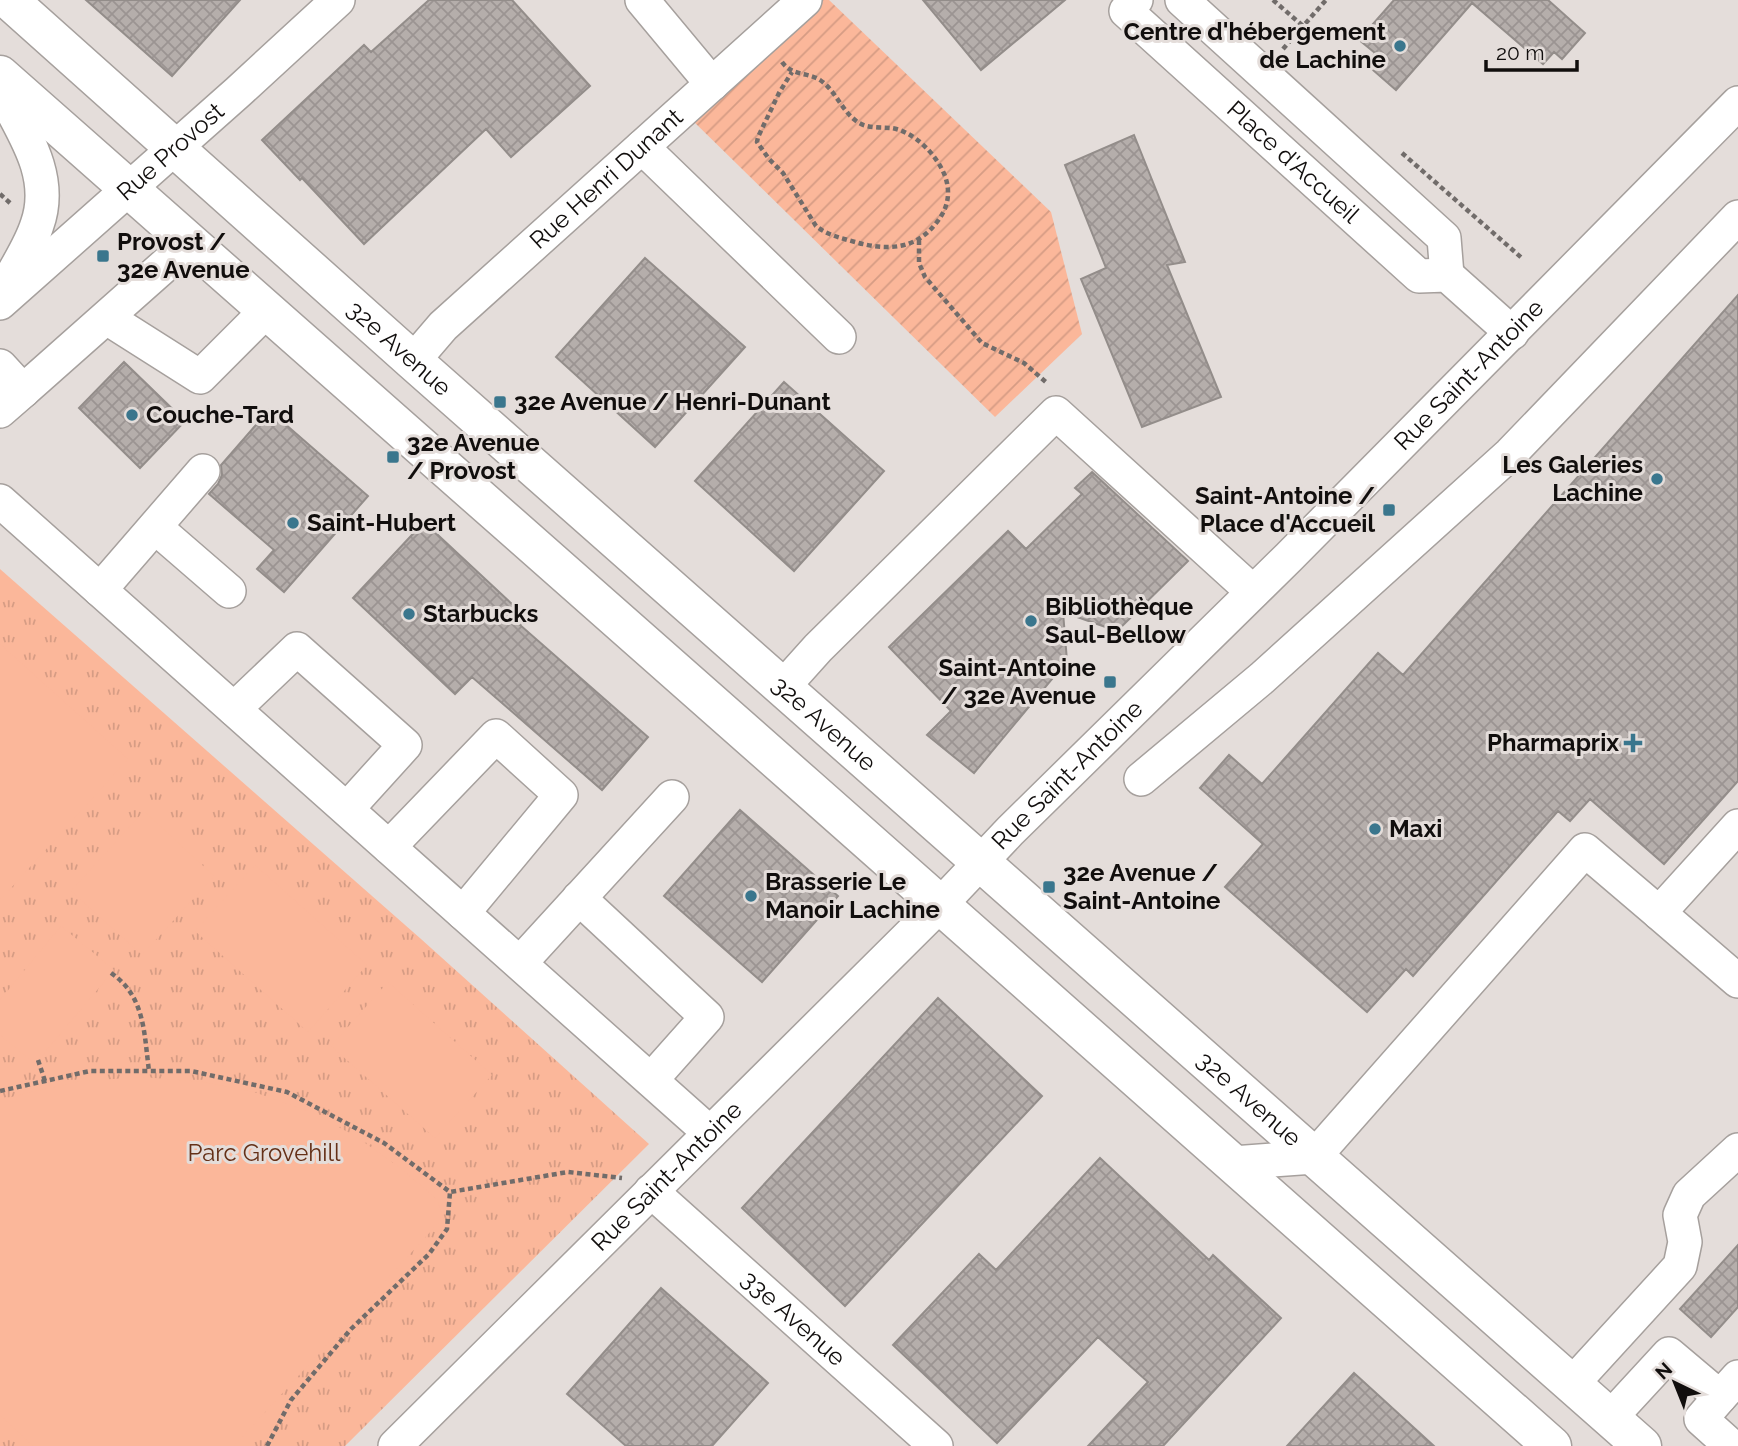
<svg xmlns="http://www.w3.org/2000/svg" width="1738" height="1446" font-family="Raleway,sans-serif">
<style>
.park{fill:url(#park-tufts)}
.garden{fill:url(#garden-furrows)}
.pitch{fill:#fbb79a}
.building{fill:url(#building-cross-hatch);stroke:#938d8a;stroke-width:2}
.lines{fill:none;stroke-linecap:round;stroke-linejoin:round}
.minor-casing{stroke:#a6a09d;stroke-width:36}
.major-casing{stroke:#a6a09d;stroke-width:41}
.path{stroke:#716c6a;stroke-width:4.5;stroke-dasharray:5 3.5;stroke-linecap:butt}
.minor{stroke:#fff;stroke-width:33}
.major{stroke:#fff;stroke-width:38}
.poi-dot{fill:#3a768d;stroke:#e4ddda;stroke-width:2.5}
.labels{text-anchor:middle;stroke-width:6;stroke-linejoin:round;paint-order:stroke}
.poi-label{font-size:24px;font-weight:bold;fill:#110e0d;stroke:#e4ddda;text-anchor:start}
.street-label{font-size:24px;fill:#110e0d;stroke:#e4ddda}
.park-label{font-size:24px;fill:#653017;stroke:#e4ddda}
</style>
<defs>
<pattern id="park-tufts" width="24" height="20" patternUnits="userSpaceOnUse" patternTransform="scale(1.75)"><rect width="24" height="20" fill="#fbb79a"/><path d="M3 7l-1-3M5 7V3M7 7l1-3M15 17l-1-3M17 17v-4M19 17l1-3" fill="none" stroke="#d69c84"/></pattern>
<pattern id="garden-furrows" width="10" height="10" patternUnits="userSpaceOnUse" patternTransform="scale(1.75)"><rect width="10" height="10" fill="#fbb79a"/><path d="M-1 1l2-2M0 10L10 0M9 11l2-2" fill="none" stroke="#d69c84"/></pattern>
<pattern id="building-cross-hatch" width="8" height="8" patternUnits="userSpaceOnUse" patternTransform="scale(1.75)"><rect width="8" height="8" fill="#b5aeab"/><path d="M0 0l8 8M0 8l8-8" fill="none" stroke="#9b9492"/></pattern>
</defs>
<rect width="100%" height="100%" fill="#e4ddda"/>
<path class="park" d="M 0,569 L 421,939 L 649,1144 L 345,1446 L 0,1446 Z"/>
<path class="garden" d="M 821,0 L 829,0 L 1051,212 L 1082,334 L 995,417 L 690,118 Z"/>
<path class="pitch" d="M 0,644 L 128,759 L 1,899 L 0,898 Z
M 144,811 L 214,876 L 142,955 L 71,891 Z
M 255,865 L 367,965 L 308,1032 L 195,931 Z
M 61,926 L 114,970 L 35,1064 L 0,1035 L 0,1000 Z
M 388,982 L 492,1075 L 435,1138 L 331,1046 Z
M 143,1077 L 203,1082 L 254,1092 L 316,1114 L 358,1138 L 399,1167 L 437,1199 L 443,1218 L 234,1446 L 33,1446 L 0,1415 L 0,1100 L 27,1093 L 82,1081 Z"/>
<path class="building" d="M 86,0 L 240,0 L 172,76 Z
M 429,0 L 512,0 L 590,86 L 511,157 L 486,129 L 364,244 L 302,178 L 300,180 L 262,140 L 364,45 L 371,52 Z
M 923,0 L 1065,0 L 981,70 Z
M 1394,0 L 1548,0 L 1585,33 L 1562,59 L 1554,52 L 1543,64 L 1472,3 L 1396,90 L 1366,64 L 1375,53 L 1359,40 Z
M 1134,135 L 1185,262 L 1167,265 L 1221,397 L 1142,427 L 1081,279 L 1106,268 L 1065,165 Z
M 645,258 L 745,347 L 655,447 L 556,357 Z
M 1738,295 L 1738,781 L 1664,864 L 1590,799 L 1570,821 L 1558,811 L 1413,976 L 1406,969 L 1367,1012 L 1225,887 L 1263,844 L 1200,788 L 1229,755 L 1262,784 L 1378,653 L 1403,675 Z
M 124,362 L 185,421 L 140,468 L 79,408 Z
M 784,382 L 884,471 L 794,571 L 695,481 Z
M 269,410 L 368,496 L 284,592 L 257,569 L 274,550 L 209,494 L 218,484 L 222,475 L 221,465 Z
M 1092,472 L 1188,561 L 1117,631 L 1063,612 L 1067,661 L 974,773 L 927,735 L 951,711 L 889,647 L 1008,531 L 1026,549 L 1082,494 L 1075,488 Z
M 424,522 L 527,618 L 520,625 L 648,737 L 602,790 L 472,677 L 455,694 L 353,598 Z
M 740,810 L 838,896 L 762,982 L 664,896 Z
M 938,998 L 1042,1096 L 845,1306 L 742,1208 Z
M 1100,1158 L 1209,1260 L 1213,1255 L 1281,1318 L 1163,1446 L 1088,1446 L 1148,1382 L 1098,1337 L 997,1443 L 893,1345 L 979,1254 L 996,1270 Z
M 1738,1245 L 1738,1307 L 1711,1337 L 1680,1309 Z
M 661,1288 L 768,1383 L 712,1446 L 626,1446 L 567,1394 Z
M 1354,1373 L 1434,1446 L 1287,1446 Z"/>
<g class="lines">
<g class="minor-casing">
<g id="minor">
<path d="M 642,0 L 712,84"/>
<path id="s1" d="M 1136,0 L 1126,11 L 1419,276 L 1447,275 L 1512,333"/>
<path d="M 1182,0 L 1444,238 L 1447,275"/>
<path d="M 0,88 C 22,131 55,175 37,225 C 30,247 16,267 5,288"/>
<path d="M 642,147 L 839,337"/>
<path id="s2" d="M 0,303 L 238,92 L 338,0"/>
<path d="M 107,318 L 200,377 L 267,310"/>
<path id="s3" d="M 413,361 L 443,326 L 805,0"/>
<path d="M 0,366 L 23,391 L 0,411"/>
<path d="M 23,391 L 190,243"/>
<path d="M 0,501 L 710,1133"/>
<path d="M 155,527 L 229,591"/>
<path d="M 100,590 L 203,471"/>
<path d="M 783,687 L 818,648 L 1056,413 L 1253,592"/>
<path d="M 234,709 L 297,649 L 405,745 L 347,809"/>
<path d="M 1141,779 L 1262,678 L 1510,454 L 1738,217"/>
<path d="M 389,847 L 496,736 L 561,795 L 463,913"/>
<path d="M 579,898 L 707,1017 L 651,1080"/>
<path d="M 1659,913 L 1738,981"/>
<path d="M 520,963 L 672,797"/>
<path d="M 1233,1163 L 1314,1157 L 1585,850 L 1659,913 L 1738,826"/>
<path id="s4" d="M 651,1191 L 936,1446"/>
<path d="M 1572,1384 L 1680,1266 L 1685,1242 L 1680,1215 L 1689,1195 L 1738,1150"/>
<path d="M 1720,1397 L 1701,1419 L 1731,1446"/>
<path d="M 1610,1418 L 1669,1354 L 1720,1397 L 1738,1377"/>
<path id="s5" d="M 395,1446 L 940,905 L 1010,831 L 1289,557 L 1738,103"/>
</g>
</g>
<g class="major-casing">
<g id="major">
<path id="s6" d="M 9,0 L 413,361 L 1642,1446"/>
<path d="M 0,75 C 517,533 1036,987 1552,1446"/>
</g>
</g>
<path class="path" d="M 1273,0 L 1303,26
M 1283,49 L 1326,0
M 782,62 C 792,76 807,72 820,80 C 835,90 841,109 855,120 C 865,129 879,127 891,128 C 914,131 937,155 945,176 C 951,193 948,208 937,222 C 916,250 887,251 855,242 C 841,238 827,235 816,226 L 783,173 L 769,159 L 757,142 L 758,137 L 779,93 L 792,72
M 1402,153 L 1523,259
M 0,194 L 10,203
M 919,240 L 919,263 L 925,277 L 982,343 L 1024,363 L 1047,383
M 111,973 C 145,996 144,1033 149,1071
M 38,1060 L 45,1081
M 0,1091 L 90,1071 L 191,1071 L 287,1092 L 384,1143 L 450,1192 L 568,1172 L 622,1178
M 267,1446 L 291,1400 L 351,1329 L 429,1254 L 447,1229 L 450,1192"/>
<use href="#minor" class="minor"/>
<use href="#major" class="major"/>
</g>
<g class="poi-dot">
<circle cx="1400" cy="46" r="7"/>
<rect x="96" y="249" width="14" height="14" rx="3.5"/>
<rect x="493" y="395" width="14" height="14" rx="3.5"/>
<circle cx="132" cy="415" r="7"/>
<rect x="386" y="450" width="14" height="14" rx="3.5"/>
<circle cx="1657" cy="479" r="7"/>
<rect x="1382" y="503" width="14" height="14" rx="3.5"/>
<circle cx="293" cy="523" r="7"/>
<circle cx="409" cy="614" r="7"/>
<circle cx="1031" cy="621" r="7"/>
<rect x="1103" y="675" width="14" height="14" rx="3.5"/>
<path d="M1629.5 732.5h7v7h7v7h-7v7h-7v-7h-7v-7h7z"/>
<circle cx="1375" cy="829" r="7"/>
<rect x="1042" y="880" width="14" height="14" rx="3.5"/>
<circle cx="751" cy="896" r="7"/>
</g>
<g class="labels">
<g class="poi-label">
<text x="1386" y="40" text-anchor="end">Centre d'hébergement<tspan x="1386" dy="28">de Lachine</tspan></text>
<text x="117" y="250">Provost /<tspan x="117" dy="28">32e Avenue</tspan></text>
<text x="514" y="410">32e Avenue / Henri-Dunant</text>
<text x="146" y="423">Couche-Tard</text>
<text x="407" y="451">32e Avenue<tspan x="407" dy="28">/ Provost</tspan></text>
<text x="1643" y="473" text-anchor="end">Les Galeries<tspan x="1643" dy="28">Lachine</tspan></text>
<text x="1375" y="504" text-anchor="end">Saint-Antoine /<tspan x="1375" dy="28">Place d'Accueil</tspan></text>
<text x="307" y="531">Saint-Hubert</text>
<text x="1045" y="615">Bibliothèque<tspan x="1045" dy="28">Saul-Bellow</tspan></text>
<text x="423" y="622">Starbucks</text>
<text x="1096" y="676" text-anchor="end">Saint-Antoine<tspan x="1096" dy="28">/ 32e Avenue</tspan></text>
<text x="1619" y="751" text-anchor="end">Pharmaprix</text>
<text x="1389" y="837">Maxi</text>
<text x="1063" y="881">32e Avenue /<tspan x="1063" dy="28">Saint-Antoine</tspan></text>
<text x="765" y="890">Brasserie Le<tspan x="765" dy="28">Manoir Lachine</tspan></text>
</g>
<g class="street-label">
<text dy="8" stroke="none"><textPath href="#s2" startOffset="228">Rue Provost</textPath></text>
<text dy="8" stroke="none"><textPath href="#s1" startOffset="240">Place d'Accueil</textPath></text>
<text dy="8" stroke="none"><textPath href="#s3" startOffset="266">Rue Henri Dunant</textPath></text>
<text dy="8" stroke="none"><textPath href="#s6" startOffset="523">32e Avenue</textPath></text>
<text dy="8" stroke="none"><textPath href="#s5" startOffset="1517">Rue Saint-Antoine</textPath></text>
<text dy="8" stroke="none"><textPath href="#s6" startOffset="1090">32e Avenue</textPath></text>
<text dy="8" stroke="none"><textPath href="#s5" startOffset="950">Rue Saint-Antoine</textPath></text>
<text dy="8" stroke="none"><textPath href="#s6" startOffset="1657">32e Avenue</textPath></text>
<text dy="8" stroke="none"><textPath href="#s5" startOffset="383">Rue Saint-Antoine</textPath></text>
<text dy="8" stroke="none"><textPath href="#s4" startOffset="191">33e Avenue</textPath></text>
</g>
<g class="park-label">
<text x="264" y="1161">Parc Grovehill</text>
</g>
</g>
<g transform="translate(1675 1383) rotate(317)" stroke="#e4ddda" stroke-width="5" paint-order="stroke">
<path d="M0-5L12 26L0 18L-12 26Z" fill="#110e0d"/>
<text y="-10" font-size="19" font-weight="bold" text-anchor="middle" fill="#110e0d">N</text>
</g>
<path d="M1486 60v10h91v-10" fill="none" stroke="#110e0d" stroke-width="3.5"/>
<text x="1496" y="60" font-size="21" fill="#110e0d" stroke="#e4ddda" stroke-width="5" paint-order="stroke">20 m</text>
</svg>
